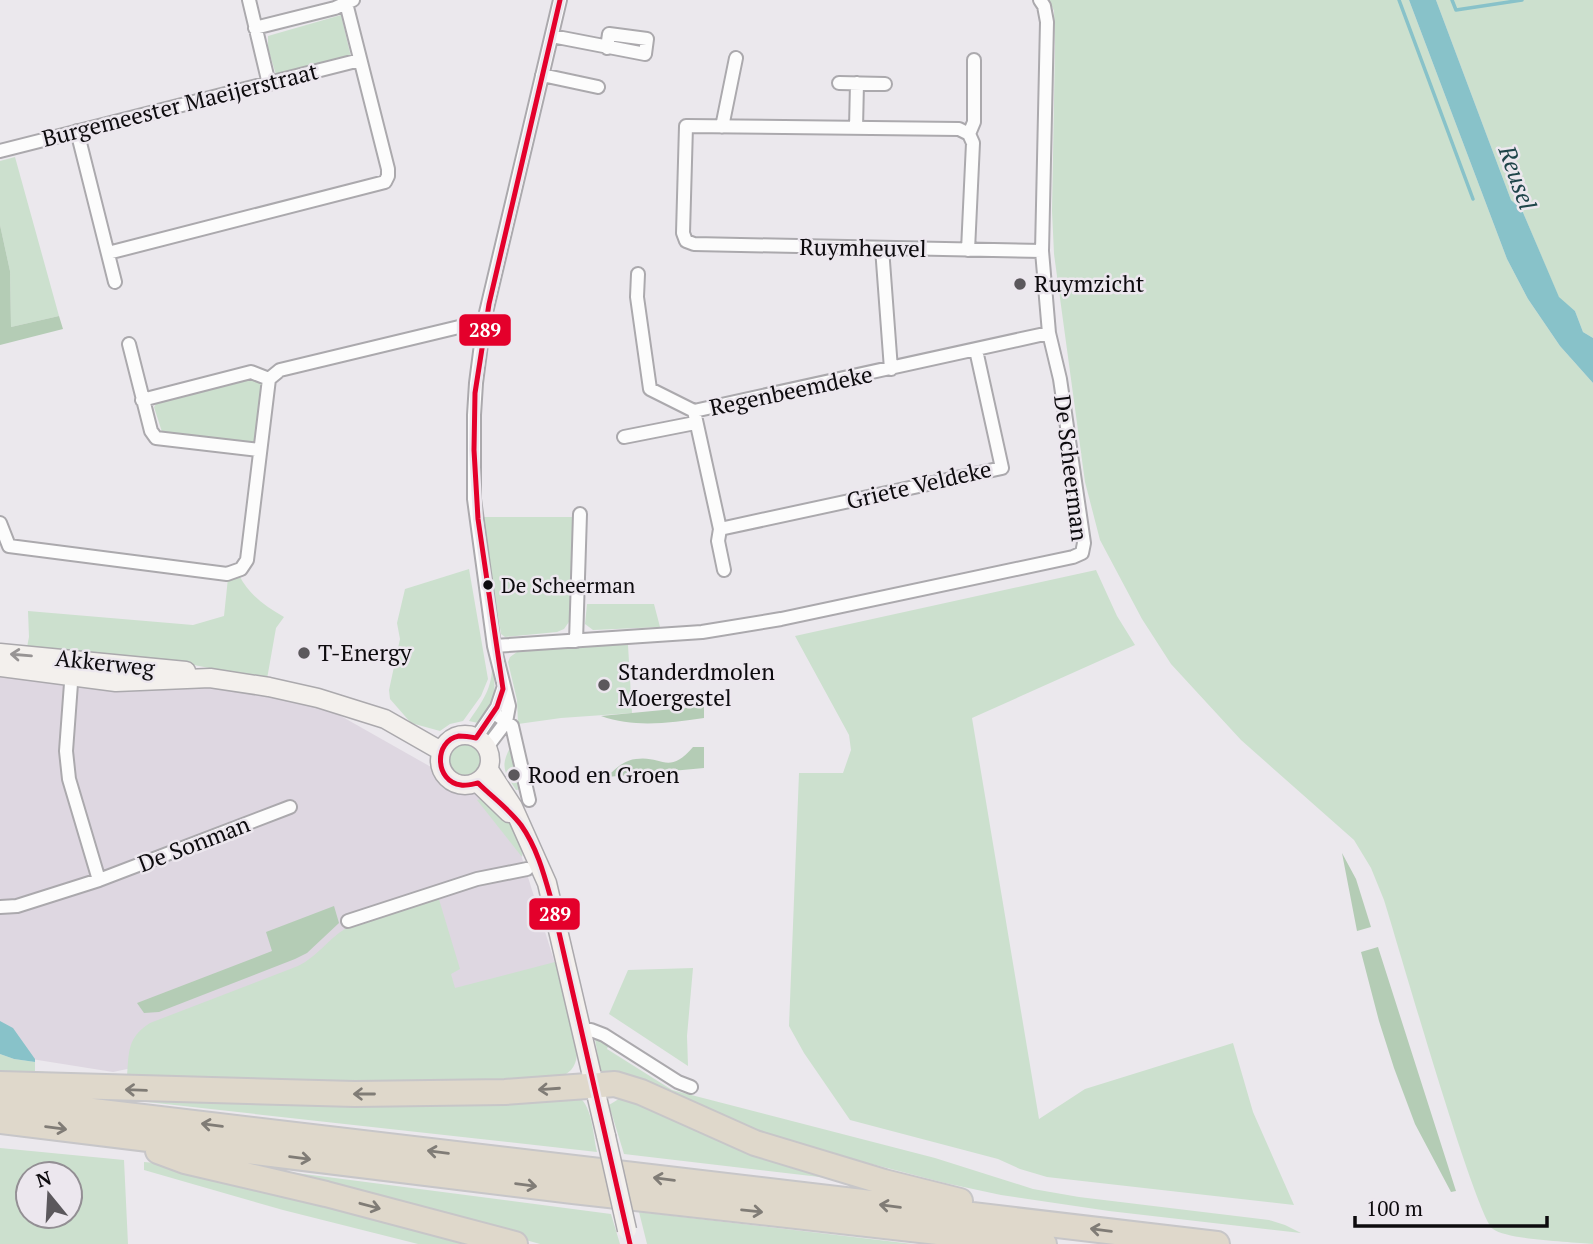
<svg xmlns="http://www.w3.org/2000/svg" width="1593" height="1244" font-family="'PT Serif',serif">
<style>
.built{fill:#ded7e1}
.green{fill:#cce0ce;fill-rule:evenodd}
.forest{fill:#b4ccb5}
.water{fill:#88c2c9}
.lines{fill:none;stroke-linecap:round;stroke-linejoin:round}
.stream{stroke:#88c2c9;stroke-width:3.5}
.street-casing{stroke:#aba9ad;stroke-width:16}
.secondary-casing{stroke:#aba9ad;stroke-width:21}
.highway-casing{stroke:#c7c6c8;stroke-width:28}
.street{stroke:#fcfcfc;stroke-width:12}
.secondary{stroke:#f3f0ed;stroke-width:18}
.highway{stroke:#dfd8cb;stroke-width:24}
.secondary-bridge-casing{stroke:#aba9ad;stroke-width:21;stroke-linecap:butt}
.secondary-bridge{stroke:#f3f0ed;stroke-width:18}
.bus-1-casing{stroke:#ece7ee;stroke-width:10}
.bus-1{stroke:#e4002b;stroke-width:5}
.oneway{stroke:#979494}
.oneway2{stroke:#807c76}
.poi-dot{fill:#5b585c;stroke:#ece7ee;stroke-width:2.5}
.bus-dot{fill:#0d0b0e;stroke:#ece7ee;stroke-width:2.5}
.labels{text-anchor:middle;stroke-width:5;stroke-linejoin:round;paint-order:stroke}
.bus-label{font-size:21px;fill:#0d0b0e;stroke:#ece7ee;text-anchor:start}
.street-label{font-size:23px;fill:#0d0b0e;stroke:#ece7ee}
.poi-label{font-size:23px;fill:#0d0b0e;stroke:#ece7ee;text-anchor:start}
.water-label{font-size:24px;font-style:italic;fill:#1e4549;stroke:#ece7ee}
.line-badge{stroke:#ece7ee;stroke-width:2.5}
.badge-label{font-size:19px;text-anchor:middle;font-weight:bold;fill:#fff}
</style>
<rect width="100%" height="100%" fill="#ebe8ed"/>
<path class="built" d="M 0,664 L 302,694 L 507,810 L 557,970 L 461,999 L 113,1072 L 0,1054 Z"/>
<path class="green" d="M 1049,0 L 1409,0 L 1507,259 L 1528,299 L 1560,346 L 1593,383 L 1593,1244 C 1572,1242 1508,1240 1493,1229 C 1476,1218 1397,941 1384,900 L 1371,868 L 1354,840 L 1241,740 L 1171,664 L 1142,619 L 1100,540 L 1085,482 L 1054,254 L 1052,211 L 1055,46 L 1054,11 Z
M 1436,0 L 1593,0 L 1593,338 L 1583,332 L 1575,311 L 1559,298 L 1522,210 L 1511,200 Z
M 341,15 L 351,57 L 276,75 L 268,48 L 268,36 Z
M 15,157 L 59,316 L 11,327 L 10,271 L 0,225 L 0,161 Z
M 261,377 L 264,388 L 256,442 L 162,432 L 154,407 L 157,403 Z
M 482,517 L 573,517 L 571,619 L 564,629 L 557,632 L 505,637 L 501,634 Z
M 469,569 L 488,679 L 481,696 L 463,721 L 450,724 L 440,731 L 411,723 L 390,699 L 389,690 L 400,639 L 397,623 L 405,589 Z
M 1096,570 L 1117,616 L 1135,645 L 972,718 L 1039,1119 L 1085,1089 L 1233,1043 L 1253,1112 L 1294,1205 L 1047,1177 L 1020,1169 L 998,1159 L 850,1120 L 804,1053 L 789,1026 L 799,773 L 843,773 L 851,750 L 849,735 L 795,636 Z
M 239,575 C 249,595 265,606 284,617 L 276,628 L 267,679 L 173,661 L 27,647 L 29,637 L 28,611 L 193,625 L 224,616 L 228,578 Z
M 587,604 L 654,604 L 660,627 L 593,630 L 585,624 Z
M 603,645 L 628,645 L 632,713 L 561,718 L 518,724 L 517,700 L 508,662 L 510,657 L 517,652 Z
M 492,669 L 493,669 C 496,691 496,708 478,723 L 469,721 C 481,703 491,691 492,669 Z
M448 760a17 17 0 1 1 34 0a17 17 0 1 1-34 0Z
M 512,744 L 523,789 L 516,790 C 503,771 500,765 512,744 Z
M 487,797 C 500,811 527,836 522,857 L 477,800 Z
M 438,896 L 460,969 L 451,974 L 455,988 L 555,962 L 577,1054 C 576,1068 569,1074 556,1079 L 372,1085 L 127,1077 C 129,1051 127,1038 150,1023 L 298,966 C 317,957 328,939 345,929 C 372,913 408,906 438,896 Z
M 693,968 L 687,1036 L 688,1066 L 609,1014 L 628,970 Z
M 605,1038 L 610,1042 L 607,1049 L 672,1090 L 935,1158 L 1033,1189 L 1079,1197 L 1269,1220 L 1285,1225 L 1301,1233 L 1109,1211 L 1001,1195 L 945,1183 L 760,1135 L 601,1074 L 595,1039 Z
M 0,1054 L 14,1059 L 35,1062 L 35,1071 L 84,1076 L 0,1075 Z
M 93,1096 L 579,1097 C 593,1108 593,1136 597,1152 Z
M 622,1097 L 854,1181 L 624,1154 L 609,1105 Z
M 0,1148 L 124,1160 L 128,1244 L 0,1244 ZM 28,1174 L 70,1174 L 70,1216 L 28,1216 Z
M 144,1162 L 168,1164 L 483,1244 L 418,1244 L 283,1210 L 144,1170 Z
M 234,1165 L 611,1214 L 620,1244 L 540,1244 L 436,1215 Z
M 639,1212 L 913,1244 L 647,1244 Z"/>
<path class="forest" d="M 0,225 L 10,271 L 11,327 L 59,316 L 63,329 L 0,345 Z
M 704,706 L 704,718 C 669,723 635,728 601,716 Z
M 693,747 L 704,747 L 704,768 L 607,777 C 615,769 624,760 636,759 C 662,755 668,776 693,747 Z
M 1342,853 L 1356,879 L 1371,927 L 1357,931 Z
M 334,906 L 339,923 L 307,953 L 295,959 L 159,1012 L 144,1013 L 137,1003 L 272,951 L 266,932 Z
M 1378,947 L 1456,1191 L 1451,1192 L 1415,1124 L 1394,1068 L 1379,1021 L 1361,952 Z"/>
<path class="water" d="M 1409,0 L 1436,0 L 1511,200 L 1522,210 L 1559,297 L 1575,311 L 1583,332 L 1593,338 L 1593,383 L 1560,346 L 1528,299 L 1507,259 Z
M 0,1021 L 13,1028 L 35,1059 L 35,1062 L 14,1059 L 0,1054 Z"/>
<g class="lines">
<path class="stream" d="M 1399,0 L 1473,199
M 1452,0 L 1456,10 L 1522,0"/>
<g class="street-casing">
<path id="street" d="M 249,0 L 269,84
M 255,28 L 335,8 L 353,0
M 552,36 L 645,54 L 647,39 L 609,34 L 607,48
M 542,75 L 598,87
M 839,83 L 885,84
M 722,127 L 736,58
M 856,128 L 857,83
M 77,131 L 115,282
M 969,134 L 974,122 L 974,60
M 0,151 L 360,60
M 882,248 L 891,369
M 968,250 L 973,143 L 969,134 L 959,129 L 686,126 L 683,233 L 686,241 L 694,244 L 1042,251
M 108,253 L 385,182 L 388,176 L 388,169 L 346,3
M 638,274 L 637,297 L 650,389 L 694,411 L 1049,333
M 129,344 L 151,431 L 156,438 L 259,450
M 142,400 L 251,372 L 269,379
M 694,411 L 720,529 L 1002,468 L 976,350
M 624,437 L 695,423
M 0,523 L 9,546 L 227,574 L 241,569 L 247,560 L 269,379 L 280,370 L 484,321
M 720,529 L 718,541 L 724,570
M 576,641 L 580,514
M 494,646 L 702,632 L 781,619 L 1073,557 L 1082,553 L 1084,543 L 1060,379 L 1049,333 L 1042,251 L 1047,22 L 1044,6 L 1040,0
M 72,670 L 66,751 L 69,779 L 99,880
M 494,713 L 512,726 L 529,800
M 476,738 L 497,707 L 503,689
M 487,747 L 506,722 L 509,706 L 494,646 L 474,499 L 474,415 L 476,383 L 484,321 L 560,0
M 0,907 L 17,906 L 99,880 L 290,807
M 348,921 L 477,879 L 527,869
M 581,1032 L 591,1030 L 604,1035 L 678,1082 L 691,1087"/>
</g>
<g class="secondary-casing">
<path id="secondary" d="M 0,653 L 186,671
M 0,667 L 116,682 L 210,678 L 269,687 L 318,698 L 385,719 L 441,751
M440 760a25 25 0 1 1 50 0a25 25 0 1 1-50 0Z
M 489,770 L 513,807 L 547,883 L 606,1136
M 478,783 L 509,813"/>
</g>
<g class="highway-casing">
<path id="highway" d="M 0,1084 L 355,1094 L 505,1092 L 615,1084 L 641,1092 L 755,1143 L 884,1182 L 960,1201
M 0,1100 L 1217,1244
M 0,1121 L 573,1191 L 1044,1244
M 158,1151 L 185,1161 L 326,1194 L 515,1244"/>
</g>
<use href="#street" class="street"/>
<use href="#secondary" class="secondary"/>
<use href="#highway" class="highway"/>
<g class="secondary-bridge-casing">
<path id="secondary-bridge" d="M 606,1136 L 627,1230"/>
</g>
<use href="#secondary-bridge" class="secondary-bridge"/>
<g class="bus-1-casing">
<path id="bus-1" d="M 560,0 L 489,304 L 475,393 L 474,450 L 478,519 L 503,689 L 497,707 L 476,738 C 471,737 464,736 459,736 C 433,741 435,782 461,785 C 466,786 473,784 478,783 C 492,797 509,809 521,825 C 538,849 545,878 553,906 L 630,1244"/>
</g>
<use href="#bus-1" class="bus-1"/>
</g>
<defs><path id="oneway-shaft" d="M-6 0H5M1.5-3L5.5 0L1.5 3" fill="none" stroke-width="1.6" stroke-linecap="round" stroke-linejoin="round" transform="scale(1.75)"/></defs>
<use class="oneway" href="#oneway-shaft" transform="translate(21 655) rotate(-175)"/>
<g class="oneway2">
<use href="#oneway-shaft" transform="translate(549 1089) rotate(176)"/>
<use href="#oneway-shaft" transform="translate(136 1090) rotate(-178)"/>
<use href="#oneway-shaft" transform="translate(364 1094) rotate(180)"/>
<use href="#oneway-shaft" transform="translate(212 1125) rotate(-173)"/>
<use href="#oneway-shaft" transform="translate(56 1128) rotate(7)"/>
<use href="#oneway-shaft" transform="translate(438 1152) rotate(-173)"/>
<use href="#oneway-shaft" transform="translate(300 1158) rotate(7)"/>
<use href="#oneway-shaft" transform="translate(664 1179) rotate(-173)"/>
<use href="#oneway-shaft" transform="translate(526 1185) rotate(7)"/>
<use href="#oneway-shaft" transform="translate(370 1206) rotate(15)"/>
<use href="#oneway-shaft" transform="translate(890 1206) rotate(-173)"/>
<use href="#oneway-shaft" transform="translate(752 1211) rotate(6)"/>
<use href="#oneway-shaft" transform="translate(1101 1230) rotate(-173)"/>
</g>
<g class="poi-dot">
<circle cx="1020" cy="284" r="7"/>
<circle cx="304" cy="653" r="7"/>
<circle cx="604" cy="685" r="7"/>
<circle cx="514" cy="775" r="7"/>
</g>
<circle class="bus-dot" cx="488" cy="585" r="6"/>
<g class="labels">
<g class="bus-label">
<text x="501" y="593">De Scheerman</text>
</g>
<g class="street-label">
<text transform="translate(180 105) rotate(-14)" y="8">Burgemeester Maeijerstraat</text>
<text transform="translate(863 248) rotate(1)" y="8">Ruymheuvel</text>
<text transform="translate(791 391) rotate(-12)" y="8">Regenbeemdeke</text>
<text transform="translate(1071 468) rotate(83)" y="8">De Scheerman</text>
<text transform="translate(919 485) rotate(-13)" y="8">Griete Veldeke</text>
<text transform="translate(105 663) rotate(6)" y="8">Akkerweg</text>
<text transform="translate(194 844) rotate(-21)" y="8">De Sonman</text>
</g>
<g class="poi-label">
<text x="1034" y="292">Ruymzicht</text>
<text x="318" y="661">T-Energy</text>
<text x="618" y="680">Standerdmolen<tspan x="618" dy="26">Moergestel</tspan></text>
<text x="528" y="783">Rood en Groen</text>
</g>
<g class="water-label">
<text transform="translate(1517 178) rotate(70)" y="8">Reusel</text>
</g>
</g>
<g class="line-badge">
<rect x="458" y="313" width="54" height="34" rx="7" fill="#e4002b"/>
<rect x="528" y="897" width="53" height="34" rx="7" fill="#e4002b"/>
</g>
<g class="badge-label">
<text x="485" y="337">289</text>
<text x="555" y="921">289</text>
</g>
<g transform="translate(49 1195) rotate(342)"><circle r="33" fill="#ece7ee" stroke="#938f94" stroke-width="2"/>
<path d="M0-5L12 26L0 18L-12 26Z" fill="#5b585c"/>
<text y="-10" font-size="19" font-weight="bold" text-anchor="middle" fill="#0d0b0e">N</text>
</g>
<path d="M1355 1216v10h192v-10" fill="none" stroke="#0d0b0e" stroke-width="3.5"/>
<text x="1366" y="1216" font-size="21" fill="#0d0b0e" stroke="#ece7ee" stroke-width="5" paint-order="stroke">100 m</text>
</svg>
